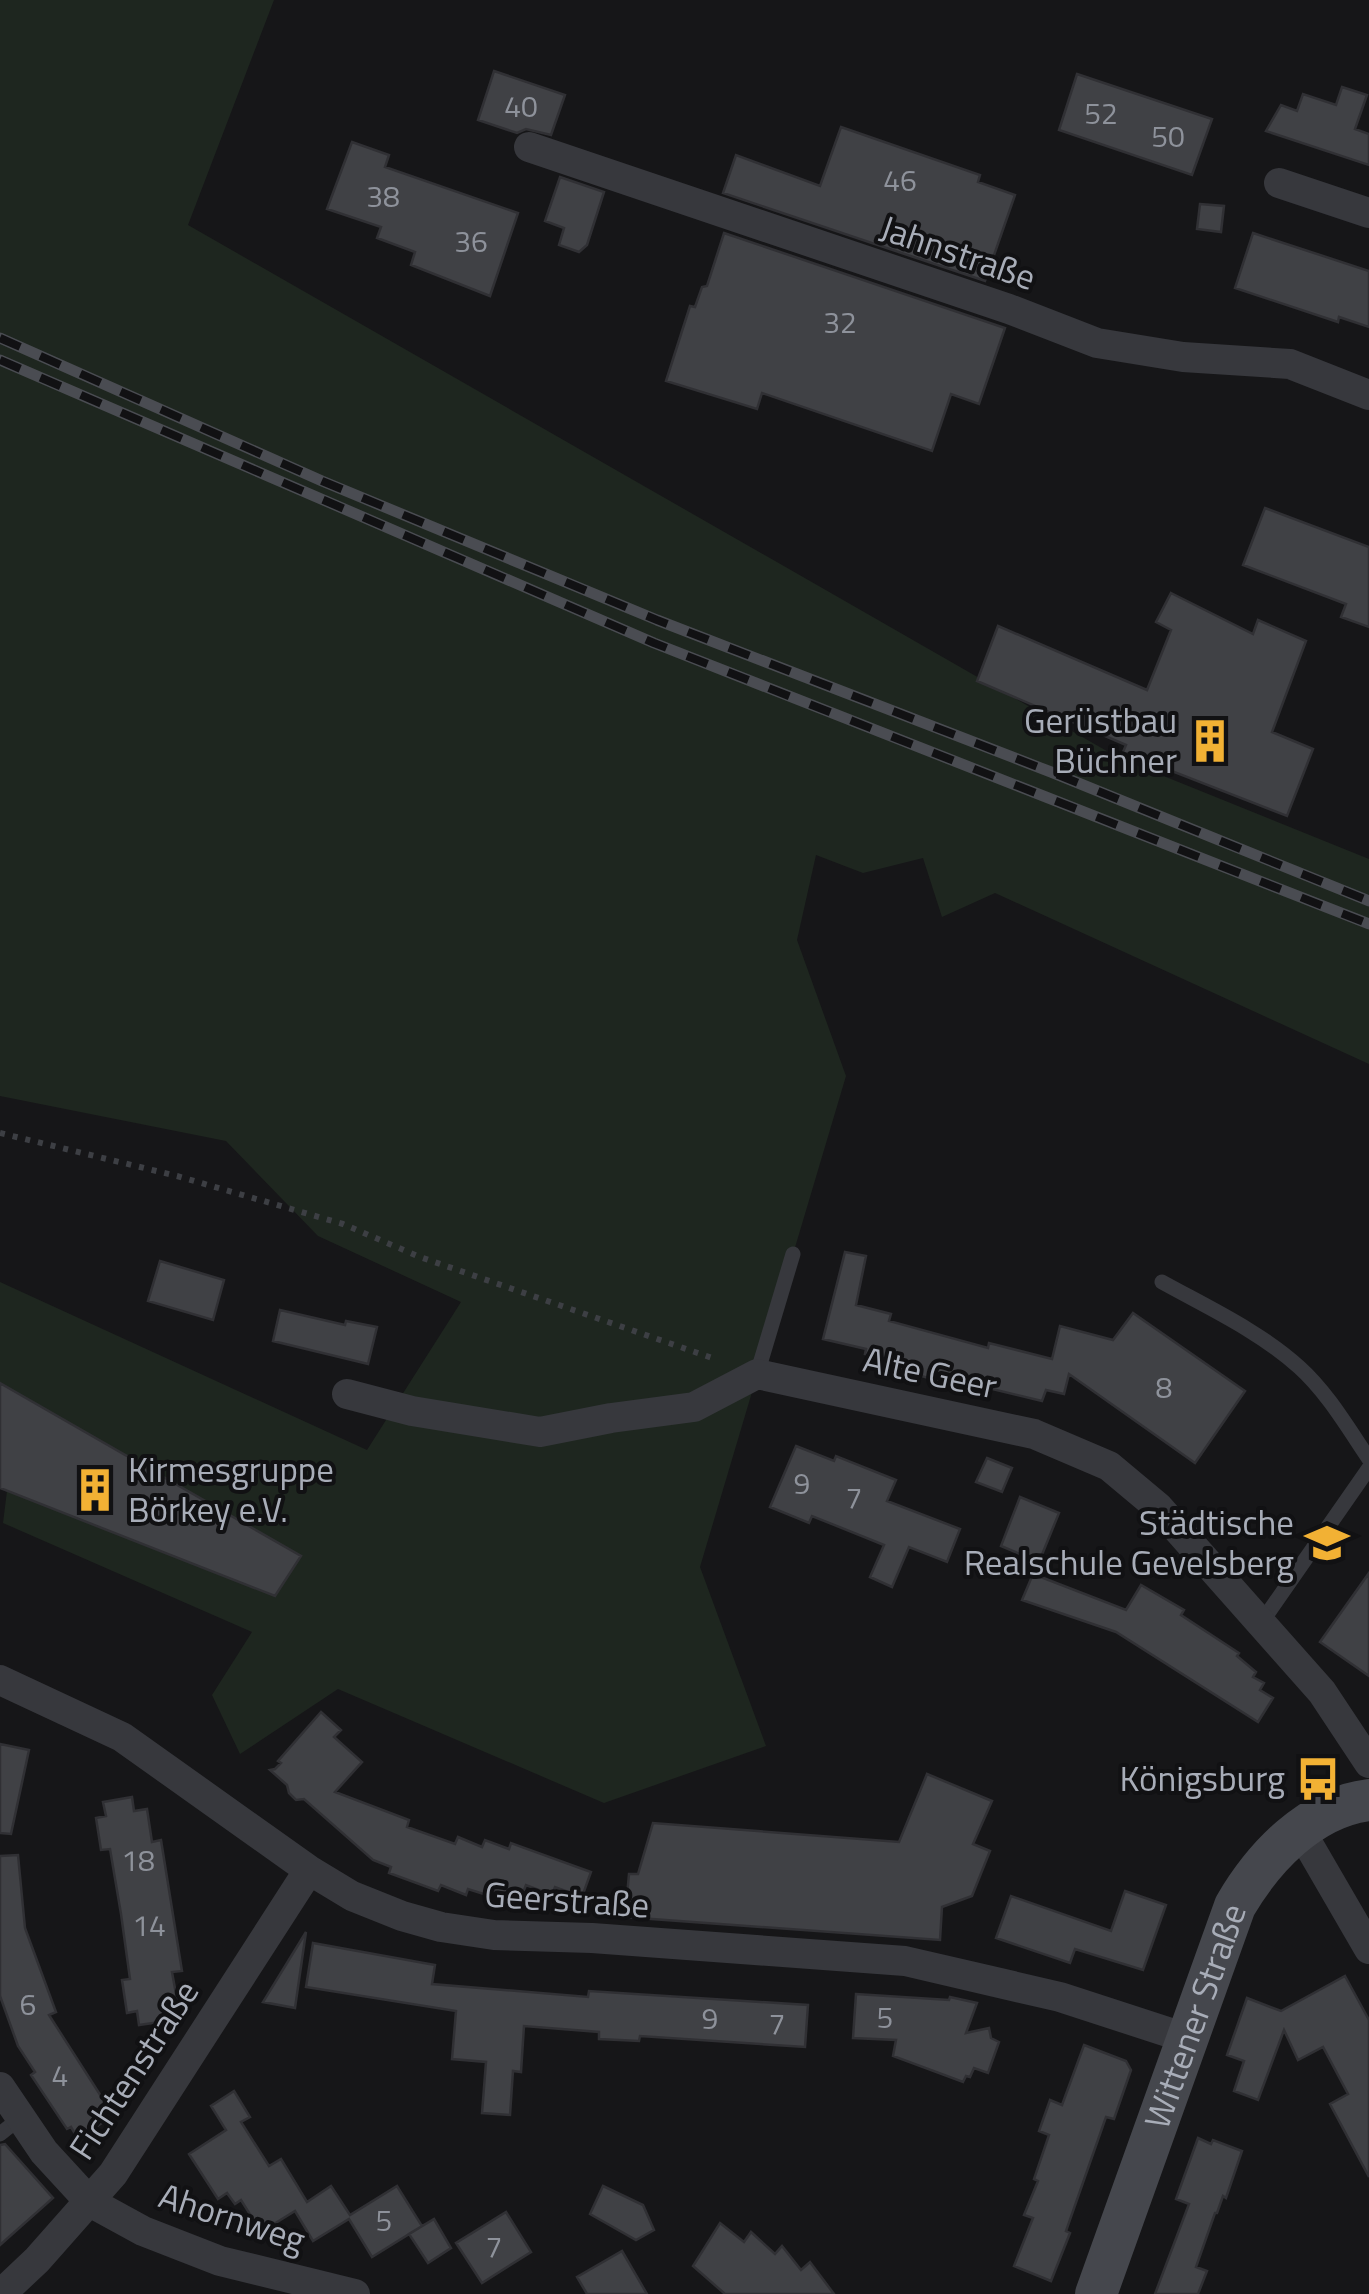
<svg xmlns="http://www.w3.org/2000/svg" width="1369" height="2294" font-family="'Titillium Web',sans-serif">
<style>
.green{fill:#1e261f}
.building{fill:#404145;stroke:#303034;stroke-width:2.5}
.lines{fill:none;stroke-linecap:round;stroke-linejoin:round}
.path{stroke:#3d3f44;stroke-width:6;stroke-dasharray:5 8;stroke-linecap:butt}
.lane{stroke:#37383d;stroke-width:15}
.street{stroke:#37383d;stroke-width:30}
.secondary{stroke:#45474d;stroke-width:42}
.rail-casing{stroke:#4a4c52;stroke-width:11}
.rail{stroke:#111113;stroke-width:8;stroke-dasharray:22;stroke-linecap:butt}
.labels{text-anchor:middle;stroke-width:8;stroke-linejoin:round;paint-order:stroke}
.number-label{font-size:30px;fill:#8e929b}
.street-label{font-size:35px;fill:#a8adb8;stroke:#111113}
.poi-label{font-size:35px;fill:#a8adb8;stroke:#111113;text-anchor:end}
</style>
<rect width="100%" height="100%" fill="#161618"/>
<path class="green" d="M 0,0 L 274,0 L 188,225 L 1119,758 L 1369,859 L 1369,1064 L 995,893 L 942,917 L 923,858 L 863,873 L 816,855 L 797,940 L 846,1076 L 700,1567 L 766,1746 L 604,1803 L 338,1689 L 240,1754 L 212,1695 L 252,1632 L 3,1523 L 7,1491 L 275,1596 L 300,1555 L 0,1383 L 0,1282 L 367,1450 L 461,1302 L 318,1236 L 226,1141 L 0,1096 Z"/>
<path class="building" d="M 494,71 L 565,95 L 551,135 L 526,129 L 517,133 L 478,120 Z
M 1077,74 L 1212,119 L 1192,175 L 1059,130 Z
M 1342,87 L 1367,95 L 1355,129 L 1369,134 L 1369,165 L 1266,131 L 1281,105 L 1297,111 L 1303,94 L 1336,105 Z
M 841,127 L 980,175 L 978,182 L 1015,195 L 985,281 L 723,193 L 736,155 L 820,186 Z
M 352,142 L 389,155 L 385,167 L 518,213 L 490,296 L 411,265 L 415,252 L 377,238 L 381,227 L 327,209 Z
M 560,177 L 604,192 L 587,245 L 579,252 L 559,245 L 564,228 L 545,221 Z
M 1200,204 L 1224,206 L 1221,232 L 1197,229 Z
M 724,233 L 1005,328 L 979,404 L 951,394 L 932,451 L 762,393 L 757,409 L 666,381 L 690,306 L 695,307 L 702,287 L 707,286 Z
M 1253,233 L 1369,271 L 1369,327 L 1339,317 L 1338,322 L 1235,288 Z
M 1265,508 L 1369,547 L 1369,627 L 1341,617 L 1346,604 L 1243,565 Z
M 1171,593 L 1253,634 L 1258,620 L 1306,641 L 1272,732 L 1313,749 L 1287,816 L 1123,752 L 1126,745 L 977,681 L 998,626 L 1147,690 L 1171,630 L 1156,622 Z
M 845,1252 L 866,1256 L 856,1305 L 891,1314 L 889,1321 L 988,1348 L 989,1343 L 1052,1359 L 1060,1326 L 1113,1340 L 1133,1313 L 1245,1391 L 1195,1463 L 1069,1374 L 1064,1394 L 1046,1390 L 1042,1401 L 955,1380 L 953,1385 L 893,1368 L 895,1361 L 865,1354 L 866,1349 L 823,1339 Z
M 160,1261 L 224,1280 L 213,1320 L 148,1301 Z
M 280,1310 L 345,1325 L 346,1321 L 377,1327 L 368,1364 L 273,1341 Z
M 0,1383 L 301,1556 L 275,1596 L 0,1488 Z
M 796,1446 L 834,1461 L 836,1456 L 896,1480 L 887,1501 L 960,1529 L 947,1562 L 909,1547 L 892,1587 L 870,1577 L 884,1545 L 812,1516 L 809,1523 L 770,1507 Z
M 987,1458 L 1012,1468 L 1002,1492 L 976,1482 Z
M 1020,1497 L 1059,1513 L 1039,1562 L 1001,1546 Z
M 1369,1573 L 1369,1676 L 1320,1642 Z
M 1033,1574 L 1126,1610 L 1141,1585 L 1184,1610 L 1181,1615 L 1239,1653 L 1237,1656 L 1256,1672 L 1253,1677 L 1264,1683 L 1260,1690 L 1273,1698 L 1258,1722 L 1116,1632 L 1022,1600 Z
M 321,1712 L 341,1730 L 334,1737 L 362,1762 L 335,1792 L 409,1820 L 407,1827 L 455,1844 L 458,1837 L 482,1847 L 485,1840 L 509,1849 L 511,1843 L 591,1872 L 582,1897 L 555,1887 L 552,1895 L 526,1885 L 520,1900 L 495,1890 L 493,1897 L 468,1889 L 466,1895 L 441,1885 L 438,1891 L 389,1873 L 391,1867 L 373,1860 L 304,1799 L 296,1800 L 289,1793 L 287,1785 L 270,1770 L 275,1769 L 281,1763 L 278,1761 Z
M 0,1744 L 29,1750 L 11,1834 L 0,1833 Z
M 927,1774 L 992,1801 L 973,1844 L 990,1851 L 972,1896 L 942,1907 L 940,1940 L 625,1917 L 629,1874 L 638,1874 L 653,1823 L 899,1842 Z
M 132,1797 L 134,1811 L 147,1809 L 152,1842 L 161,1840 L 182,1971 L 172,1972 L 178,2005 L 165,2007 L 167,2021 L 139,2025 L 137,2011 L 127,2013 L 122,1980 L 130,1979 L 121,1914 L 110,1849 L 101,1850 L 96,1818 L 106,1816 L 103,1802 Z
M 18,1855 L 25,1928 L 56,2012 L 49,2015 L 106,2104 L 94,2112 L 102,2123 L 78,2139 L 71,2127 L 67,2129 L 31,2075 L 35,2072 L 18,2046 L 0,1996 L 0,1856 Z
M 1125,1891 L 1166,1905 L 1143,1970 L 1075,1949 L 1070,1963 L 996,1938 L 1011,1896 L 1111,1931 Z
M 306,1932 L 295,2008 L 263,2002 Z
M 313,1943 L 435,1965 L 432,1984 L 588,1997 L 589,1991 L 808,2005 L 805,2047 L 640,2036 L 639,2041 L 599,2039 L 599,2032 L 524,2026 L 521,2072 L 513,2071 L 510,2115 L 482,2113 L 486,2062 L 452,2059 L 456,2011 L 306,1987 Z
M 1345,1976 L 1369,2020 L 1369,2177 L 1330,2104 L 1348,2094 L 1323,2047 L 1298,2060 L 1284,2030 L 1258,2100 L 1234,2091 L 1244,2061 L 1227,2055 L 1247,1998 L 1281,2011 Z
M 856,1994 L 949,2000 L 950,1997 L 977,2003 L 966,2033 L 989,2028 L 991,2038 L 999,2042 L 988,2073 L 974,2068 L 970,2077 L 966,2076 L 963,2082 L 893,2056 L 896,2040 L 853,2038 Z
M 1084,2045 L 1126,2061 L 1131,2070 L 1114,2119 L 1106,2117 L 1066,2231 L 1070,2233 L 1051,2281 L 1014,2266 L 1033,2218 L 1024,2215 L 1038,2181 L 1034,2179 L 1049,2135 L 1039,2131 L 1050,2100 L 1062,2105 Z
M 234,2091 L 250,2117 L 241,2122 L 269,2166 L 281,2159 L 307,2202 L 331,2186 L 350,2215 L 397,2186 L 422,2226 L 372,2257 L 349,2219 L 313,2241 L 295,2211 L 261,2232 L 241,2200 L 235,2204 L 227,2193 L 218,2199 L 189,2154 L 226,2130 L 211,2106 Z
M 1198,2138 L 1211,2144 L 1213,2140 L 1242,2151 L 1226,2198 L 1223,2196 L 1217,2213 L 1215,2213 L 1196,2267 L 1207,2271 L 1198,2294 L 1155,2294 L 1189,2204 L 1176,2199 Z
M 5,2144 L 53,2198 L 0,2245 L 0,2145 Z
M 603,2186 L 643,2205 L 654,2230 L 636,2240 L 590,2214 Z
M 506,2212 L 531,2252 L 482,2283 L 456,2243 Z
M 434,2219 L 451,2248 L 428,2263 L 409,2234 Z
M 720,2223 L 744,2242 L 751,2232 L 775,2254 L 782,2246 L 801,2270 L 810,2262 L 834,2294 L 725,2294 L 693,2266 Z
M 622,2251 L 647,2294 L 587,2294 L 577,2277 Z"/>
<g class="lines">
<path class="path" d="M 0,1133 L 177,1176 L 343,1224 L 420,1257 L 718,1360"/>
<path class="lane" d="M 1162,1282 C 1209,1308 1259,1331 1299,1367 C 1327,1392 1348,1428 1369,1459
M 757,1374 L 793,1254
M 1261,1623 L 1369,1468
M 0,2134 L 20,2118"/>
<path class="street" d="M 529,147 L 1009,309 L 1097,343 L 1183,357 L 1290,364 L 1369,395
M 1279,183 L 1369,213
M 347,1394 L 412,1411 L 540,1432 L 611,1418 L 694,1407 L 757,1374 L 1034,1434 L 1109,1466 L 1158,1507 L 1322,1692 L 1369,1763
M 0,1680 L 122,1737 L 309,1870 L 352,1896 L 402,1916 L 441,1927 L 494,1935 L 592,1938 L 905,1961 L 1060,1997 L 1186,2038
M 1300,1830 L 1369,1949
M 0,2087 L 44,2152 L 90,2202 L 143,2231 L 220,2261 L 355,2294
M 1,2294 L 37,2260 L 113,2174 L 309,1870"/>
<path class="secondary" id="s1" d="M 1096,2294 L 1235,1906 C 1263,1858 1310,1807 1369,1800"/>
<g class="rail-casing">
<path id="rail" d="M 0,338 L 322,481 L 657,620 L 1051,772 L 1369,901
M 0,360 L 654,643 L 1369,924"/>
</g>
<use href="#rail" class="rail"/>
</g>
<defs>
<g id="building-bare" transform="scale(3.45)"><path d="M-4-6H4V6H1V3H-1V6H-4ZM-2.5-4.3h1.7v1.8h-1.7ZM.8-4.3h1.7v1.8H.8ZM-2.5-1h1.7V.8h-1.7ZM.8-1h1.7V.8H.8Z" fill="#f2b134" stroke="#111113" stroke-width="2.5" paint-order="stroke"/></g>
<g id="school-bare" transform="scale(3.45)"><path d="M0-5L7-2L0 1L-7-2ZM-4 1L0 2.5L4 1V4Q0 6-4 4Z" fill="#f2b134" stroke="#111113" stroke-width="2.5" paint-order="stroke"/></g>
<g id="bus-bare" transform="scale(3.45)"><path d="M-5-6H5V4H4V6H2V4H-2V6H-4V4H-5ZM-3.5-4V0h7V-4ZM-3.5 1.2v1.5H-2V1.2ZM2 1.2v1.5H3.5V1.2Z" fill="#f2b134" stroke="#111113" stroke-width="2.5" paint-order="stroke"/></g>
</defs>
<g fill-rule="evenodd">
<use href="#building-bare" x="1210" y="741"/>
<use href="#building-bare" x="95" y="1490"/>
<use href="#school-bare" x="1327" y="1543"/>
<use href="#bus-bare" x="1318" y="1779"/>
</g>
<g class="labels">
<g class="number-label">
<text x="521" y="117">40</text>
<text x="1101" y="124">52</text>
<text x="1168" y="147">50</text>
<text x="900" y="191">46</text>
<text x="383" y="207">38</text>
<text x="471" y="252">36</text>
<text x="840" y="333">32</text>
<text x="1164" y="1398">8</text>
<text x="802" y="1494">9</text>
<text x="854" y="1508">7</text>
<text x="138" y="1871">18</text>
<text x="149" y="1936">14</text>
<text x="28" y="2015">6</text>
<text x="885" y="2028">5</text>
<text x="710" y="2029">9</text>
<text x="777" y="2034">7</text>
<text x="60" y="2086">4</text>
<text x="384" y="2231">5</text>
<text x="494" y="2257">7</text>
</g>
<g class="street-label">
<text transform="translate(958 253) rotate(19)" y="12">Jahnstraße</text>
<text transform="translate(930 1373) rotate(12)" y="12">Alte Geer</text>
<text transform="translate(567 1900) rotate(4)" y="12">Geerstraße</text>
<text dy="12" stroke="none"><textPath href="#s1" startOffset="295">Wittener Straße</textPath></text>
<text transform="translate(134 2070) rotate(-57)" y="12">Fichtenstraße</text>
<text transform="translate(232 2218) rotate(18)" y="12">Ahornweg</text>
</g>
<g class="poi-label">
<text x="1177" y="733">Gerüstbau<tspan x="1177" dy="40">Büchner</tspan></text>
<text x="128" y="1482" text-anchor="start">Kirmesgruppe<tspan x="128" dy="40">Börkey e.V.</tspan></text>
<text x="1294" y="1535">Städtische<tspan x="1294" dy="40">Realschule Gevelsberg</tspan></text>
<text x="1285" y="1791">Königsburg</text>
</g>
</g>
</svg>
